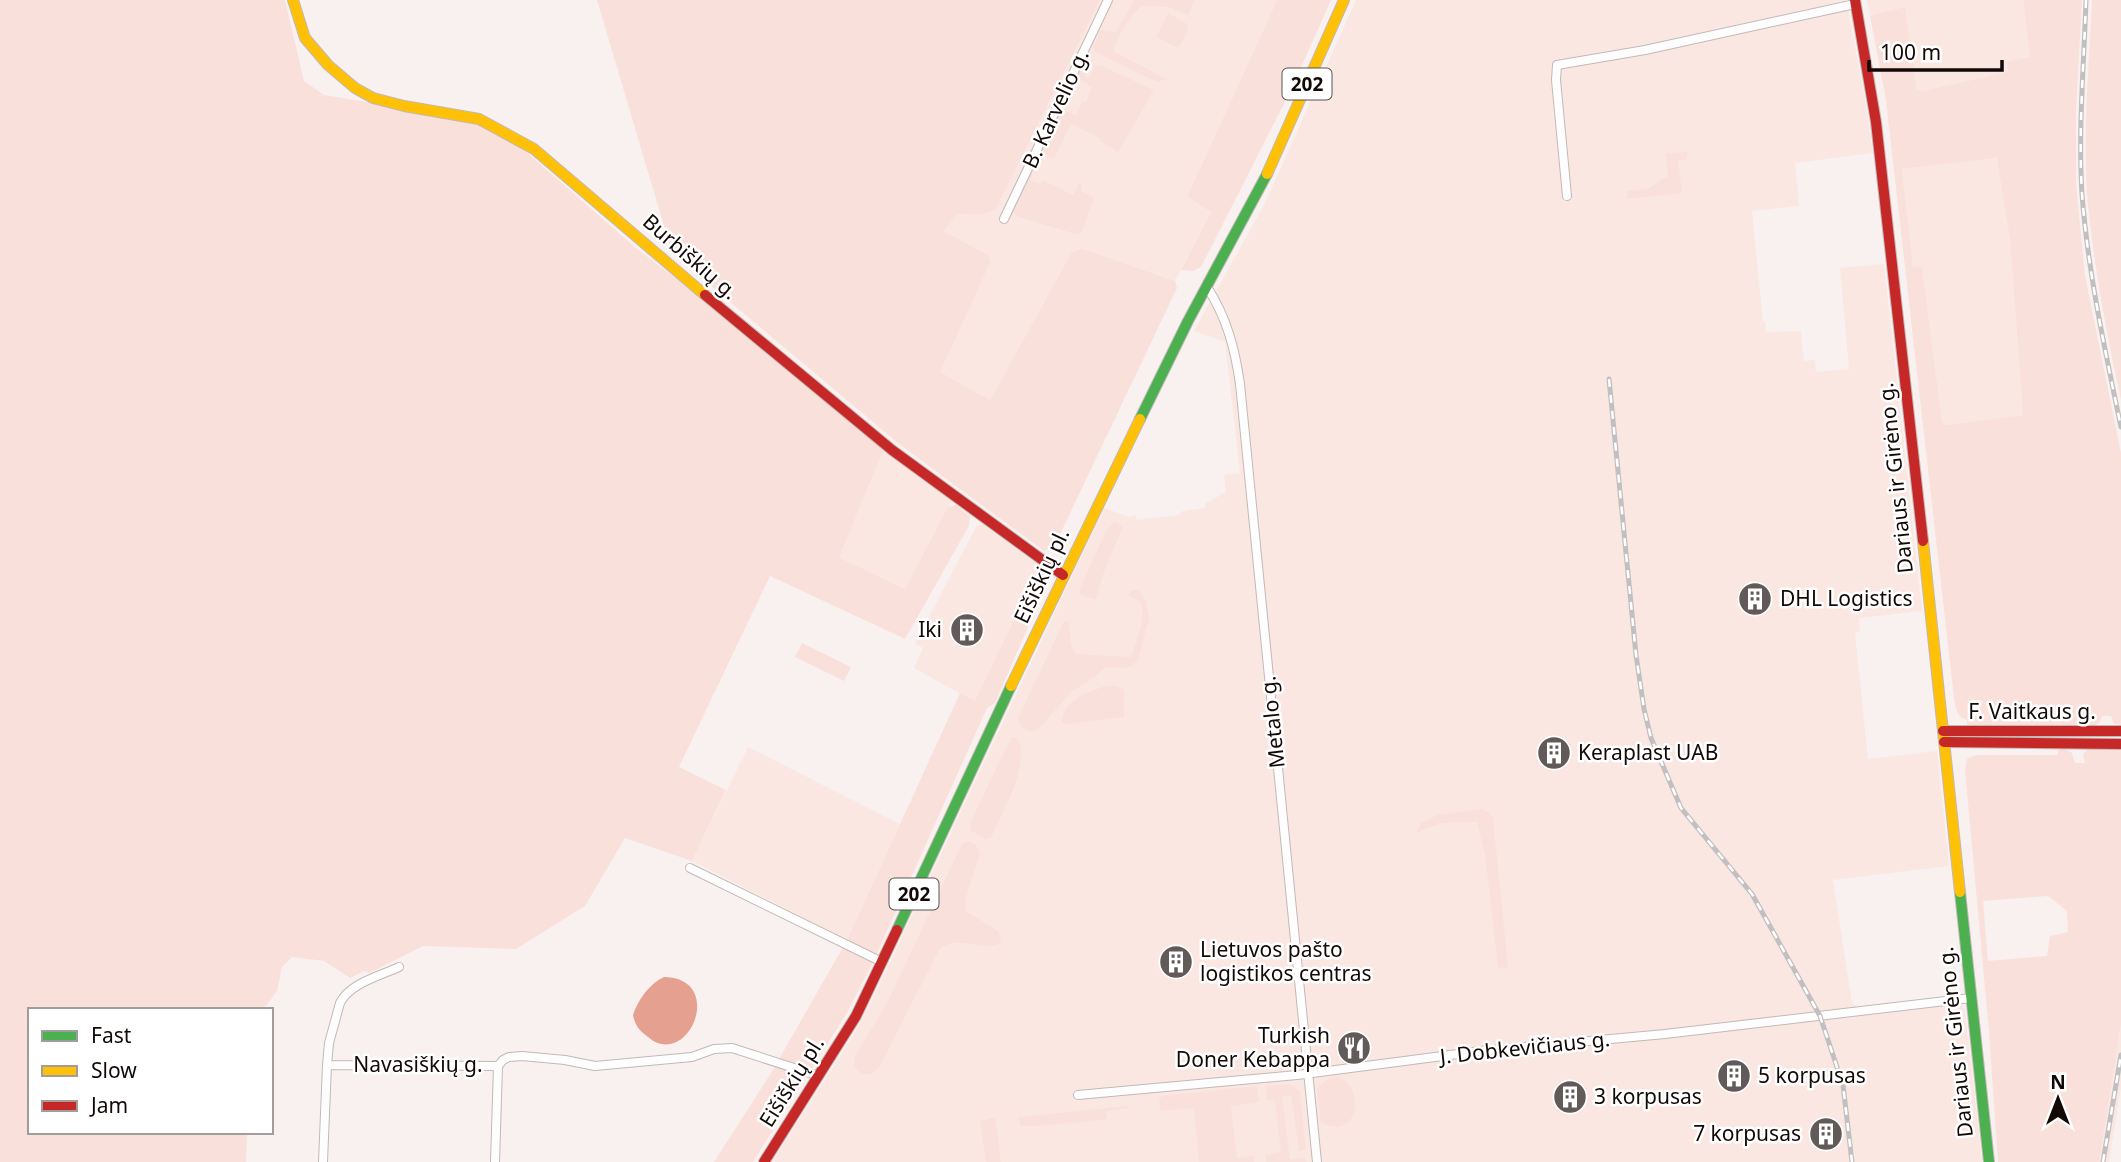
<svg xmlns="http://www.w3.org/2000/svg" width="2121" height="1162" font-family="'Noto Sans',sans-serif">
<style>
.built{fill:#fae7e2}
.green{fill:#fae0da;fill-rule:evenodd}
.water{fill:#e6a08f}
.lines{fill:none;stroke-linecap:round;stroke-linejoin:round}
.street-casing{stroke:#c2b9b7;stroke-width:10}
.fast-casing{stroke:#c2b9b7;stroke-width:12}
.slow-casing{stroke:#c2b9b7;stroke-width:12}
.jam-casing{stroke:#c2b9b7;stroke-width:12}
.street{stroke:#fefdfd;stroke-width:8}
.fast{stroke:#4caf50;stroke-width:10}
.slow{stroke:#ffc107;stroke-width:10}
.jam{stroke:#c62828;stroke-width:10}
.rail-casing{stroke:#c1bfbf;stroke-width:5}
.rail{stroke:#fff;stroke-width:2.5;stroke-dasharray:8;stroke-linecap:butt}
.labels{text-anchor:middle;stroke-width:5;stroke-linejoin:round;paint-order:stroke}
.shield{fill:#fff;stroke:#595351;stroke-width:2}
.shield-label{font-size:19px;font-weight:bold;fill:#120907}
.street-label{font-size:21px;fill:#120907;stroke:#fff}
.poi-label{font-size:21px;fill:#120907;stroke:#fff;text-anchor:start}
</style>
<rect width="100%" height="100%" fill="#f8f1f0"/>
<path class="built" d="M 1100,0 L 1277,0 L 1187,197 L 1211,212 L 1175,281 L 1089,251 L 1081,249 L 1072,252 L 990,400 L 939,372 L 991,261 L 988,255 L 944,231 L 958,214 L 980,215 L 995,210 Z
M 1356,0 L 1846,0 L 1864,93 L 1873,153 L 1795,163 L 1799,206 L 1752,211 L 1763,321 L 1765,322 L 1766,332 L 1801,331 L 1804,361 L 1815,360 L 1816,372 L 1849,369 L 1840,268 L 1884,264 L 1922,611 L 1859,618 L 1860,632 L 1855,633 L 1868,759 L 1937,751 L 1949,866 L 1833,880 L 1852,1003 L 1857,1007 L 1956,995 L 1965,1011 L 1982,1162 L 772,1162 L 854,1034 L 875,994 L 1104,508 L 1129,517 L 1136,515 L 1136,520 L 1178,515 L 1183,511 L 1204,508 L 1206,503 L 1226,492 L 1224,475 L 1240,473 L 1225,342 L 1194,331 L 1265,203 Z
M 1867,0 L 2023,0 L 2030,57 L 2009,72 L 1917,92 L 1905,8 L 1870,16 Z
M 1998,158 L 2010,240 L 2023,415 L 1944,425 L 1942,422 L 1922,268 L 1913,266 L 1902,169 Z
M 884,448 L 952,501 L 905,589 L 838,556 Z
M 982,524 L 1040,566 L 975,702 L 914,668 L 923,648 L 915,644 L 968,542 L 976,527 Z
M 748,747 L 900,824 L 847,940 L 692,861 Z
M 2121,1024 L 2121,1088 L 2109,1162 L 2099,1162 Z"/>
<path class="green" d="M 0,0 L 285,0 L 304,81 L 324,95 L 440,114 L 473,122 L 524,150 L 637,249 L 693,291 L 884,448 L 839,557 L 905,589 L 948,507 L 956,505 L 970,516 L 969,526 L 905,639 L 770,576 L 679,767 L 726,790 L 692,861 L 625,838 L 585,906 L 516,949 L 423,946 L 369,973 L 364,971 L 350,978 L 324,961 L 292,957 L 282,967 L 277,991 L 263,1010 L 30,1010 L 30,1132 L 247,1132 L 246,1162 L 0,1162 Z
M 597,0 L 1100,0 L 995,210 L 980,215 L 958,214 L 944,231 L 988,255 L 991,261 L 940,372 L 990,400 L 1072,252 L 1081,249 L 1089,251 L 1175,281 L 1177,288 L 1054,547 L 1044,551 L 899,444 L 672,253 Z
M 1134,0 L 1195,0 L 1188,15 L 1169,7 L 1141,6 C 1128,19 1119,34 1113,51 L 1167,79 L 1157,82 L 1095,52 L 1093,48 L 1100,30 L 1116,32 Z
M 1277,0 L 1331,0 L 1289,94 L 1201,267 L 1193,271 L 1181,270 L 1211,212 L 1187,197 Z
M 2023,0 L 2082,0 L 2076,111 L 2076,183 L 2085,276 L 2121,453 L 2121,725 L 2114,724 L 2111,716 L 2102,716 L 2100,722 L 2094,726 L 1967,725 L 1967,720 C 1956,716 1956,709 1954,698 L 1886,100 L 1870,16 L 1905,7 L 1917,91 L 1922,91 L 2008,72 L 2007,62 L 2030,57 ZM 1997,158 L 2010,240 L 2023,415 L 1945,425 L 1942,422 L 1922,267 L 1913,266 L 1902,169 Z
M 2092,0 L 2121,0 L 2121,400 C 2106,331 2093,263 2087,193 C 2083,129 2089,64 2092,0 Z
M 1168,13 L 1187,24 L 1188,31 L 1178,48 L 1156,37 Z
M 1088,59 L 1093,61 L 1085,76 L 1089,78 L 1095,66 L 1100,65 L 1154,90 L 1118,152 L 1100,141 L 1101,139 L 1071,124 L 1054,159 L 1039,151 L 1060,108 L 1076,115 L 1082,101 L 1086,102 L 1092,87 L 1076,77 L 1083,62 Z
M 1688,152 L 1686,160 L 1678,161 L 1682,193 L 1627,199 L 1628,191 L 1648,189 L 1668,176 L 1666,154 Z
M 1029,172 L 1033,174 L 1031,178 L 1034,182 L 1042,183 L 1043,180 L 1073,195 L 1079,183 L 1081,184 L 1081,191 L 1094,198 L 1082,232 L 1075,234 L 1016,216 L 1012,208 Z
M 1115,521 L 1123,527 L 1105,569 L 1095,600 L 1080,594 L 1080,588 L 1107,529 Z
M 1040,566 L 1045,571 L 1048,581 L 995,703 L 987,708 L 874,960 L 847,1013 L 753,1162 L 714,1162 L 771,1073 L 847,940 L 960,693 L 975,701 Z
M 1132,590 L 1138,590 L 1146,601 L 1149,618 L 1138,660 L 1132,666 L 1123,668 L 1107,667 L 1101,671 L 1092,679 L 1071,692 L 1039,729 C 1028,734 1018,728 1019,716 L 1064,621 L 1067,621 C 1073,633 1067,639 1075,654 C 1094,656 1112,655 1131,657 C 1137,638 1146,621 1141,602 L 1128,595 Z
M 802,643 L 851,667 L 844,681 L 795,657 Z
M 1107,686 L 1116,686 L 1124,690 L 1124,717 L 1065,724 L 1062,721 C 1063,701 1090,690 1107,686 Z
M 1015,737 L 1019,740 C 1028,772 1003,809 991,838 L 985,839 L 970,830 L 971,821 L 1011,738 Z
M 2065,749 L 2072,753 L 2075,763 L 2085,763 L 2083,755 L 2088,749 L 2121,750 L 2121,1024 L 2099,1162 L 1998,1162 L 1989,1032 L 1965,770 L 1967,759 L 1976,755 L 2058,755 L 2058,750 ZM 2048,896 L 2067,911 L 2068,932 L 2050,936 L 2047,956 L 1988,961 L 1983,901 Z
M 1480,809 L 1489,812 L 1493,818 L 1508,967 L 1498,968 L 1485,854 L 1477,822 L 1442,823 L 1417,832 L 1421,823 L 1437,815 Z
M 969,841 L 975,844 L 980,853 L 965,901 L 966,911 L 999,932 L 1001,943 C 980,953 959,933 939,950 L 879,1068 L 871,1074 L 862,1074 C 854,1068 853,1065 856,1055 L 888,1001 L 962,844 Z
M 1337,1076 C 1368,1088 1358,1142 1321,1122 L 1317,1089 L 1327,1079 Z
M 1289,1084 L 1300,1091 L 1306,1150 L 1299,1151 L 1291,1095 L 1282,1097 L 1290,1159 L 1306,1158 L 1306,1162 L 1266,1162 L 1265,1155 L 1281,1152 L 1275,1101 L 1267,1100 L 1266,1086 Z
M 1257,1086 L 1259,1102 L 1231,1106 L 1237,1158 L 1254,1156 L 1254,1162 L 1199,1162 L 1194,1108 L 1160,1111 L 1159,1100 L 1162,1096 Z
M 1128,1106 L 1128,1108 L 1106,1111 L 1107,1119 L 1040,1126 L 1020,1126 L 1019,1117 Z
M 995,1117 L 1001,1162 L 986,1162 L 980,1121 Z"/>
<path class="water" d="M 664,977 C 727,978 688,1071 648,1037 C 640,1031 635,1026 633,1015 C 638,1000 649,984 664,977 Z"/>
<g class="lines">
<g class="street-casing">
<path id="street" d="M 1567,196 L 1556,80 L 1557,65 L 1645,50 L 1855,4
M 1004,219 L 1108,0
M 1207,287 C 1227,318 1235,349 1240,384 L 1317,1162
M 690,868 L 882,962
M 327,1065 L 498,1066 L 495,1162
M 498,1066 L 503,1060 L 509,1057 L 522,1056 L 565,1060 L 595,1066 L 692,1057 L 714,1049 L 732,1048 L 819,1076
M 1078,1095 L 1297,1075 L 1481,1051 L 1665,1034 L 1971,998
M 323,1162 L 327,1065 L 329,1043 L 340,1003 C 350,983 380,976 399,967"/>
</g>
<g class="fast-casing">
<path id="fast" d="M 1140,419 L 1188,321 L 1267,174
M 1960,892 L 1989,1162
M 897,930 L 1011,686"/>
</g>
<g class="slow-casing">
<path id="slow" d="M 293,0 L 305,38 L 328,65 L 355,88 L 373,98 L 404,106 L 479,119 L 534,149 L 705,295
M 1267,174 L 1344,0
M 1923,541 L 1960,892
M 1011,686 L 1140,419"/>
</g>
<g class="jam-casing">
<path id="jam" d="M 1855,0 L 1876,122 L 1923,541
M 705,295 L 892,450 L 1063,575
M 1943,731 L 2121,731
M 1944,742 L 2121,744
M 764,1162 L 856,1016 L 897,930"/>
</g>
<use href="#street" class="street"/>
<use href="#fast" class="fast"/>
<use href="#slow" class="slow"/>
<use href="#jam" class="jam"/>
<g class="rail-casing">
<path id="rail" d="M 2086,0 C 2084,64 2078,130 2082,194 C 2088,273 2105,350 2121,427
M 1609,379 L 1636,655 L 1644,709 L 1651,738 L 1681,808 L 1752,894 L 1820,1016 L 1843,1085 L 1852,1162
M 2103,1162 L 2121,1055"/>
</g>
<use href="#rail" class="rail"/>
</g>
<defs>
<g id="building-disc" transform="scale(1.75)"><circle r="9.5" fill="#625a59" stroke="#fff"/><path d="M-4-6H4V6H1V3H-1V6H-4ZM-2.5-4.3h1.7v1.8h-1.7ZM.8-4.3h1.7v1.8H.8ZM-2.5-1h1.7V.8h-1.7ZM.8-1h1.7V.8H.8Z" fill="#fff"/></g>
<g id="restaurant-disc" transform="scale(1.75)"><circle r="9.5" fill="#625a59" stroke="#fff"/><path d="M-5-6h1v4h1v-4h1v4h1v-4h1v5L-1.5 .5V6h-2V.5L-5-1ZM5-6V6H3V1.5H1.5Q1.5-4 5-6Z" fill="#fff"/></g>
</defs>
<g fill-rule="evenodd">
<use href="#building-disc" x="1755" y="599"/>
<use href="#building-disc" x="967" y="630"/>
<use href="#building-disc" x="1554" y="753"/>
<use href="#building-disc" x="1176" y="962"/>
<use href="#restaurant-disc" x="1354" y="1048"/>
<use href="#building-disc" x="1734" y="1076"/>
<use href="#building-disc" x="1570" y="1097"/>
<use href="#building-disc" x="1826" y="1134"/>
</g>
<g class="labels">
<g class="shield">
<rect x="1282.5" y="68.5" width="49" height="31" rx="5"/>
<rect x="889.5" y="878.5" width="49" height="31" rx="5"/>
</g>
<g class="shield-label">
<text x="1307" y="91">202</text>
<text x="914" y="901">202</text>
</g>
<g class="street-label">
<text transform="translate(1056 109) rotate(-65)" y="7">B. Karvelio g.</text>
<text transform="translate(690 257) rotate(41)" y="7">Burbiškių g.</text>
<text transform="translate(1896 478) rotate(-96)" y="7">Dariaus ir Girėno g.</text>
<text transform="translate(1042 576) rotate(-65)" y="7">Eišiškių pl.</text>
<text x="2032" y="719">F. Vaitkaus g.</text>
<text transform="translate(1273 722) rotate(-96)" y="7">Metalo g.</text>
<text transform="translate(1956 1042) rotate(-96)" y="7">Dariaus ir Girėno g.</text>
<text transform="translate(1525 1048) rotate(-6)" y="7">J. Dobkevičiaus g.</text>
<text x="418" y="1072">Navasiškių g.</text>
<text transform="translate(792 1082) rotate(-58)" y="7">Eišiškių pl.</text>
</g>
<g class="poi-label">
<text x="1780" y="606">DHL Logistics</text>
<text x="942" y="637" text-anchor="end">Iki</text>
<text x="1578" y="760">Keraplast UAB</text>
<text x="1200" y="957">Lietuvos pašto<tspan x="1200" dy="24">logistikos centras</tspan></text>
<text x="1330" y="1043" text-anchor="end">Turkish<tspan x="1330" dy="24">Doner Kebappa</tspan></text>
<text x="1758" y="1083">5 korpusas</text>
<text x="1594" y="1104">3 korpusas</text>
<text x="1801" y="1141" text-anchor="end">7 korpusas</text>
</g>
</g>
<rect x="28" y="1008" width="245" height="126" fill="#ffffff" stroke="#a09d9c" stroke-width="2"/>
<rect x="42" y="1031" width="35" height="10" fill="#4caf50" stroke="#a09d9c" stroke-width="2"/>
<text x="91" y="1043" font-size="21" fill="#120907">Fast</text>
<rect x="42" y="1066" width="35" height="10" fill="#ffc107" stroke="#a09d9c" stroke-width="2"/>
<text x="91" y="1078" font-size="21" fill="#120907">Slow</text>
<rect x="42" y="1101" width="35" height="10" fill="#c62828" stroke="#a09d9c" stroke-width="2"/>
<text x="91" y="1113" font-size="21" fill="#120907">Jam</text>
<g transform="translate(2058 1099)" stroke="#ffffff" stroke-width="5" paint-order="stroke">
<path d="M0-5L12 26L0 18L-12 26Z" fill="#120907"/>
<text y="-10" font-size="19" font-weight="bold" text-anchor="middle" fill="#120907">N</text>
</g>
<path d="M1869 60v10h133v-10" fill="none" stroke="#120907" stroke-width="3.5"/>
<text x="1880" y="60" font-size="21" fill="#120907" stroke="#ffffff" stroke-width="5" paint-order="stroke">100 m</text>
</svg>
